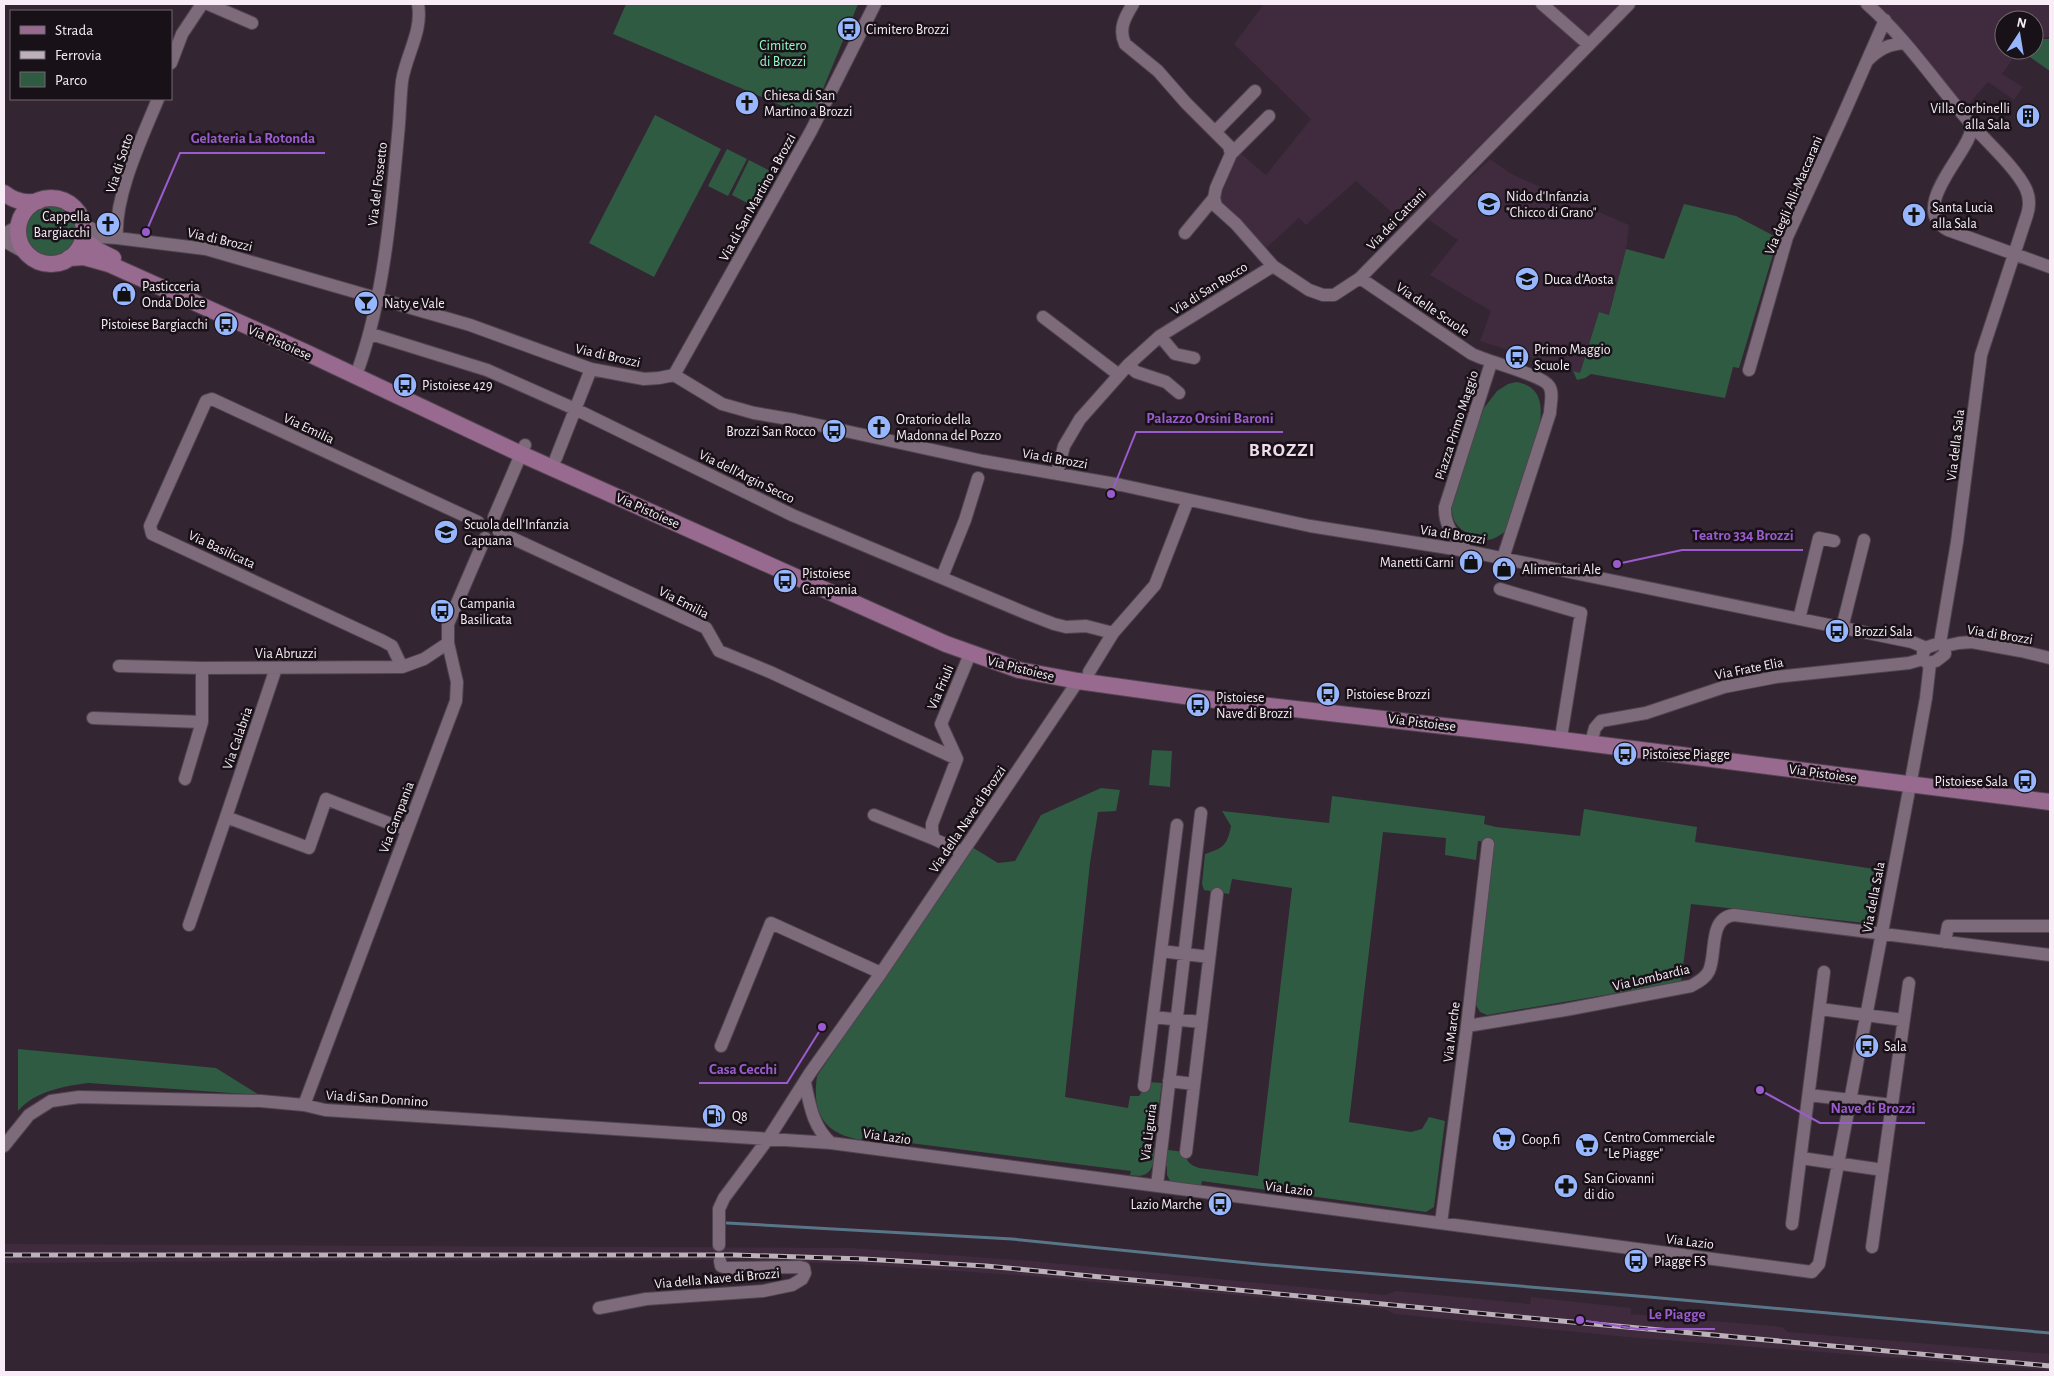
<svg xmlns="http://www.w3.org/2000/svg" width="2054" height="1376" font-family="'Alegreya Sans',sans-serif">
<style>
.built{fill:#3f2b3d}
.green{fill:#2f5b43}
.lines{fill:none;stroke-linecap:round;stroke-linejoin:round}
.stream{stroke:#597688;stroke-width:3}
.minor-casing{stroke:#50444f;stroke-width:14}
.major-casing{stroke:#50444f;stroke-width:18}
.minor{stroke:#7d6b7b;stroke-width:12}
.major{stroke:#996a8f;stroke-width:16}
.rail-casing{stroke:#bcb0ba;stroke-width:5}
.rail{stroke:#181117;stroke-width:3;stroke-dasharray:9;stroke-linecap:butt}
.labels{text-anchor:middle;stroke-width:5;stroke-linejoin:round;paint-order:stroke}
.poi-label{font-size:14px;fill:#f8edf6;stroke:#181117;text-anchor:start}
.park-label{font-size:14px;fill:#90ffc3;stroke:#181117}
.street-label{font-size:14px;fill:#f8edf6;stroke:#181117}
.district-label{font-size:19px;font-weight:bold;letter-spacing:1px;fill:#efdced;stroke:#181117}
.leader{fill:none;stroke:#9a5ccd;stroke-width:2}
.callout-dot{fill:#9a5ccd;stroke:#181117;stroke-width:2}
.callout-label{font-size:15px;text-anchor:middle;font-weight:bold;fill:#9a5ccd;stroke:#181117;stroke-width:5;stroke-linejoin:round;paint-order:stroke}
</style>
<rect width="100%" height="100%" fill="#342532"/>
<path class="built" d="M 1264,4 L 1637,4 L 1411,229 L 1356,181 L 1306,225 L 1299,218 L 1265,249 L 1218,201 L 1239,152 L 1266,175 L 1311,119 L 1234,44 Z
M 1856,4 L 2050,4 L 2050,37 L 2034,38 L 2034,20 L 2004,20 L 2004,50 L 2025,50 L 2022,53 L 2018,51 L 2002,74 L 2023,87 L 2014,100 L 1988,82 L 1958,116 L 1875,20 Z
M 1490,159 L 1513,175 L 1629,225 L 1626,249 L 1609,315 L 1599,312 L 1580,373 L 1480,341 L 1491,311 L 1430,275 L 1458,240 L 1426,218 Z
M 4,1244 L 851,1248 L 1031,1261 L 1385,1295 L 1396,1291 L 1530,1304 L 1531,1297 L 1631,1308 L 1631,1314 L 1782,1327 L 1787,1332 L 2050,1354 L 2050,1370 L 1627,1337 L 1395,1314 L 1384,1309 L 1030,1276 L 851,1264 L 742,1260 L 248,1261 L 4,1263 Z"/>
<path class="green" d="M 626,4 L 858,4 L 811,118 L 613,34 Z
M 2035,39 L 2050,39 L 2050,71 L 2024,53 L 2026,50 L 2034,50 Z
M 655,115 L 721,149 L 654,277 L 589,243 Z
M 727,149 L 747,159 L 728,196 L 708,186 Z
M 749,160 L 770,171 L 753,206 L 732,195 Z
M 1684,204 L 1736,216 L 1778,238 L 1739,368 L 1733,367 L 1725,398 L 1591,374 L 1585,378 L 1577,380 L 1573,371 L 1580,373 L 1599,312 L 1609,315 L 1626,249 L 1664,259 Z
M26 231a25 25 0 1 1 50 0a25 25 0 1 1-50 0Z
M 1516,382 C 1542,386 1543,406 1539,428 L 1506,531 C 1500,535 1495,539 1488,540 C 1477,541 1458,530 1454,520 C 1451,512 1452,505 1453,496 L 1484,408 L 1497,391 L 1508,384 Z
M 1152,750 L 1172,751 L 1170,787 L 1149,785 Z
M 1101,788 L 1120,790 L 1116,811 L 1098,812 L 1090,863 L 1065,1097 L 1128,1108 L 1130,1096 L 1139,1096 L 1148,1082 L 1162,1083 L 1153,1148 L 1184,1152 C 1187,1162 1190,1165 1199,1168 L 1258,1176 L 1292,888 L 1232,879 L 1229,894 L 1204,890 L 1202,884 L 1205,854 C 1224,848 1227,845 1231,826 L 1222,811 L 1329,823 L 1332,796 L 1485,816 L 1484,824 L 1496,827 L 1580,836 L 1584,809 L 1697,827 L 1695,842 L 1881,870 L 1865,923 L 1691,904 L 1681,982 L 1487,1015 L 1480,1012 L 1475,1003 L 1494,843 L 1478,841 L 1476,860 L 1445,855 L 1446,838 L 1383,832 L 1349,1122 L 1411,1132 L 1422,1129 L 1429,1117 L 1445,1121 L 1434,1207 L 1426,1212 L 1202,1181 L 1201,1186 L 1170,1181 L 1167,1175 L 1167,1166 L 1153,1164 C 1149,1176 1141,1177 1130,1175 L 1131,1171 L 863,1137 L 861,1140 C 822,1133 812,1112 817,1076 L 972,847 L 998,863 L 1015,861 L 1041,815 Z
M 18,1049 L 216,1068 L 259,1095 L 89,1083 C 64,1086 35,1091 18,1111 Z"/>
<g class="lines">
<path class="stream" d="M 727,1223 L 1012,1239 L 1258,1264 L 1649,1297 L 2050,1333"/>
<g class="minor-casing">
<path id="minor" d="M 208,4 L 252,23
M 1133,4 C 1125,17 1118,29 1125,44 L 1158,71 L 1186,103 L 1229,146 L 1231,154 L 1216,188 L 1214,198 L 1216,206 L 1236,224 L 1273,266 L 1309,290 L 1323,295 L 1334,295 L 1360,278 L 1629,4
M 1542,4 L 1589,45
M 1867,4 C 1907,39 1937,85 1972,125 C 1988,143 2016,168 2026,189 C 2030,198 2030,206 2027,215 L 1981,355 L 1957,542 L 1940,643
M 1868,60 C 1879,49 1889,44 1905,43
M 171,63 L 182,34 L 202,4
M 1971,124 C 1978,146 1904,206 1948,230 L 2050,267
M 1215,132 L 1255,91
M 1231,154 L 1269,116
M 84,225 L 105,235
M 1185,233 L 1214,198
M 4,234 L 15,228 L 20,221
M 117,238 C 114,196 142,138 158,99
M 83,239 L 101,237 L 117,238 L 206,249 L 470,325 L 591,369 L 644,379 L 659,378 L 674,375 L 722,404 L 754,413 L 795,420 L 983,461 L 1121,485 L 1310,526 L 1467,551 L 1912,642 L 1926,648
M 4,241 L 31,256
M 1360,278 L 1472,354 C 1488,362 1543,375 1549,386 C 1554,393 1550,405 1550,413 L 1503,558
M 1043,317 L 1119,375
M 371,334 L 487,370 L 575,409 L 792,515 L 1028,614 L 1054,624 L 1066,627 L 1086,626 L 1113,633
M 1160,336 L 1175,354 L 1194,358
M 1128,365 L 1136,372 L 1166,382 L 1179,393
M 359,367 C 384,295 391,212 398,135 C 400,117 400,99 402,81 C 406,55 423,31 418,4
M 1749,370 L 1787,237 L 1841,120 L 1885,20
M 674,375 L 811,131 L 875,4
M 556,458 L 591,369
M 1057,473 L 1064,446 L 1080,419 L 1128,365 L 1160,336 L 1273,266
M 494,517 L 525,445
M 499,532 L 706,628 L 719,651 L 770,672 L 957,759
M 1467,551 C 1455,537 1444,527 1445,507 L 1491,363
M 942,577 L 965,520 L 978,478
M 1500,589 L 1581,613 L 1562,731
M 1799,619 L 1819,538 L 1834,541
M 1842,628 L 1864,540
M 1945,646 L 1945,654 L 1936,661 L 1927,663 L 1923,659 L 1923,652 L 1928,647 L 1940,643 L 1945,646 L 1959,643 L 1972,642 L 2021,651 L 2050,658
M 119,666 L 202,668 L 402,667 L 424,659 L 448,643
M 402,667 L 392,646 L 383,641 L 152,534 L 150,526 L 206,401 L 212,399 L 478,522
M 276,668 L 226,817 L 309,848 L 326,799 L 407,830
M 1089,672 L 1113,633 L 1155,585 L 1188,500
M 93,718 L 202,722
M 1593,735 L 1595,728 L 1601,721 L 1646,713 L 1724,687 L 1776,677 L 1909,663 L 1923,659
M 1912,775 L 1926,698 L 1930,663
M 185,779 L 202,722 L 202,668
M 874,815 L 934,839
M 962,852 L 934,839 L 932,831 L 932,824 L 957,759 L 941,724 L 970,654
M 189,925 L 226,817
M 1945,942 L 1948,926 L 2050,926
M 1161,951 L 1209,957
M 1820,1009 L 1903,1020
M 1153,1017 L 1201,1022
M 1467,1026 L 1565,1010 L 1691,986 C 1698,982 1705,979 1709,971 C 1717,953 1708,918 1734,915 L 2050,955
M 721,1046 L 771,923 L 881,973
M 1169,1081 L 1194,1084
M 805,1083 C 810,1106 813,1127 831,1143
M 1144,1086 L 1177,825
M 1809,1095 L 1892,1105
M 304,1105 L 456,701 L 457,682 L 448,643 L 448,624 L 485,538
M 4,1146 L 29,1115 L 51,1101 L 79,1097 L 261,1101 L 304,1105 L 325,1110 L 831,1143 L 1812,1272 L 1819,1264 L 1910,785
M 1186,1152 L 1217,894
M 1801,1158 L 1883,1170
M 1157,1186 L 1201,813
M 1441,1223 L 1467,1026 L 1488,844
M 1792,1224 L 1824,972
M 719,1245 L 719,1209 L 724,1198 L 768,1139 L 810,1073 L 881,973 L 1078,681
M 1872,1247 L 1909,983
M 599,1308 L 646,1299 L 763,1291 L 792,1285 L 802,1279 L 805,1273 L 804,1268 L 800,1267 L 726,1268 L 721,1266 L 720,1261"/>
</g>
<g class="major-casing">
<path id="major" d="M 4,193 C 14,201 27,204 39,201
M18 231a33 33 0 1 1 66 0a33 33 0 1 1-66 0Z
M 83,239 L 97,250 L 113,258
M 69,258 L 84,257 L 109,264 L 305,352 L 521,454 L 946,644 L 1019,670 L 1078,681 L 1199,698 L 1523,735 L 2050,802"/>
</g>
<use href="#minor" class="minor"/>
<use href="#major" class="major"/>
<g class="rail-casing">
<path id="rail" d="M 4,1255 L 734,1255 L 863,1259 L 986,1266 L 1540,1319 L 2050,1366"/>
</g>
<use href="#rail" class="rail"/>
</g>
<defs>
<g id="bus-disc" transform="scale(1.25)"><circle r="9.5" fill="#97b6fd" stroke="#181117"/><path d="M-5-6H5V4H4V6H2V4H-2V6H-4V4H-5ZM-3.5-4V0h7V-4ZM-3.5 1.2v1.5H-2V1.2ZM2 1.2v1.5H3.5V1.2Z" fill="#111"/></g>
<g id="church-disc" transform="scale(1.25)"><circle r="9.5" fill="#97b6fd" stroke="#181117"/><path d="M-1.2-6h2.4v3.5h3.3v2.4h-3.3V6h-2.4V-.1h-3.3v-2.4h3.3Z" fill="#111"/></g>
<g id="building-disc" transform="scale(1.25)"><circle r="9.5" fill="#97b6fd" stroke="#181117"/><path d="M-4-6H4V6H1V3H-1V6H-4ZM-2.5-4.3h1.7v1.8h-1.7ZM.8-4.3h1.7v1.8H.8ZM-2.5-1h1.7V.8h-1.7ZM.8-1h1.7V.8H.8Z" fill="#111"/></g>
<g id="school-disc" transform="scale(1.25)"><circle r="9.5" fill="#97b6fd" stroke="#181117"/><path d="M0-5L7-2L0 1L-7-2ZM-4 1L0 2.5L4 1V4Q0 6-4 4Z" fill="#111"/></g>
<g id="shop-disc" transform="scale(1.25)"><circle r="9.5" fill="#97b6fd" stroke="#181117"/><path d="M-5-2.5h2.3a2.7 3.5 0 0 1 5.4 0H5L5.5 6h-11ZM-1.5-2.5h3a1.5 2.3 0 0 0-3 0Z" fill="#111"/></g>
<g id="bar-disc" transform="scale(1.25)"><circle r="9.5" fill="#97b6fd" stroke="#181117"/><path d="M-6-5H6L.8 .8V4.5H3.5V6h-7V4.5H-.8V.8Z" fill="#111"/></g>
<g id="fuel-disc" transform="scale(1.25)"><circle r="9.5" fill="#97b6fd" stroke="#181117"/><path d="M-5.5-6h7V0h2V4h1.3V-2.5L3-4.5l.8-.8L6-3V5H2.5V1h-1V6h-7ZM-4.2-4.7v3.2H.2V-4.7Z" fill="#111"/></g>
<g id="supermarket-disc" transform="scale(1.25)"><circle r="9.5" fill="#97b6fd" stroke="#181117"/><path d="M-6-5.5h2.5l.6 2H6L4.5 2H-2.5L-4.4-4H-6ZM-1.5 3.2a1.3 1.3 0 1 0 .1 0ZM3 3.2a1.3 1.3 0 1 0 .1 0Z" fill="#111"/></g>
<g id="pharmacy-disc" transform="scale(1.25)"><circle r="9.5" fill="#97b6fd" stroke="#181117"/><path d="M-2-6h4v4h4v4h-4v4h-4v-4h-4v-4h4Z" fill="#111"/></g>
</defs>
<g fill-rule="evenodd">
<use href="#bus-disc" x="849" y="29"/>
<use href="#church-disc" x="747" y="103"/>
<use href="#building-disc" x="2028" y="116"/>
<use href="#school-disc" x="1489" y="204"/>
<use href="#church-disc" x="1914" y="215"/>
<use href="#church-disc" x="108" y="224"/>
<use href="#school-disc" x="1527" y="279"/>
<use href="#shop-disc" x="124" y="294"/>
<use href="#bar-disc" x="366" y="303"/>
<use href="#bus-disc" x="226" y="324"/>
<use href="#bus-disc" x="1517" y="357"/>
<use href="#bus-disc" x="405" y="385"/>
<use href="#church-disc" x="879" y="427"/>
<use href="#bus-disc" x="834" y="431"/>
<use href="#school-disc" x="446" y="532"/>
<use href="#shop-disc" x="1471" y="562"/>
<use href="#shop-disc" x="1504" y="569"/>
<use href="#bus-disc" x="785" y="581"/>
<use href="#bus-disc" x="442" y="611"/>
<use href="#bus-disc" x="1837" y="631"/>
<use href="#bus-disc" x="1328" y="694"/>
<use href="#bus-disc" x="1198" y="705"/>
<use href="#bus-disc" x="1625" y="754"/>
<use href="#bus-disc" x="2025" y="781"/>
<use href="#bus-disc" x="1867" y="1046"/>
<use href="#fuel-disc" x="714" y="1116"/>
<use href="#supermarket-disc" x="1504" y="1139"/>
<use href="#supermarket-disc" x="1587" y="1145"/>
<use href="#pharmacy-disc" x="1566" y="1186"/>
<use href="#bus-disc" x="1220" y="1204"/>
<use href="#bus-disc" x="1636" y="1261"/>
</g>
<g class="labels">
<g class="poi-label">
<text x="866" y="34">Cimitero Brozzi</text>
<text x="764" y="100">Chiesa di San<tspan x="764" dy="16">Martino a Brozzi</tspan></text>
<text x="2010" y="113" text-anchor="end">Villa Corbinelli<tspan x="2010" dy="16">alla Sala</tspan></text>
<text x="1506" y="201">Nido d'Infanzia<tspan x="1506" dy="16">"Chicco di Grano"</tspan></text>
<text x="1932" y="212">Santa Lucia<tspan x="1932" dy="16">alla Sala</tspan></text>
<text x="90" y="221" text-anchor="end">Cappella<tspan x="90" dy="16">Bargiacchi</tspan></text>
<text x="1544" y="284">Duca d’Aosta</text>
<text x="142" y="291">Pasticceria<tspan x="142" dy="16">Onda Dolce</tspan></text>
<text x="384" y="308">Naty e Vale</text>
<text x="208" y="329" text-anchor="end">Pistoiese Bargiacchi</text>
<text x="1534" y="354">Primo Maggio<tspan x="1534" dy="16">Scuole</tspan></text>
<text x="422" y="390">Pistoiese 429</text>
<text x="896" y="424">Oratorio della<tspan x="896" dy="16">Madonna del Pozzo</tspan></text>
<text x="816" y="436" text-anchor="end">Brozzi San Rocco</text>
<text x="464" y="529">Scuola dell’Infanzia<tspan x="464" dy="16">Capuana</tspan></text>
<text x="1454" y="567" text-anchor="end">Manetti Carni</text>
<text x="1522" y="574">Alimentari Ale</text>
<text x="802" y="578">Pistoiese<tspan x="802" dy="16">Campania</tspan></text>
<text x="460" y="608">Campania<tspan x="460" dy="16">Basilicata</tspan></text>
<text x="1854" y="636">Brozzi Sala</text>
<text x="1346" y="699">Pistoiese Brozzi</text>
<text x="1216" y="702">Pistoiese<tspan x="1216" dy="16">Nave di Brozzi</tspan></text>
<text x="1642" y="759">Pistoiese Piagge</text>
<text x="2008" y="786" text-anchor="end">Pistoiese Sala</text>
<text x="1884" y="1051">Sala</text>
<text x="732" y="1121">Q8</text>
<text x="1604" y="1142">Centro Commerciale<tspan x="1604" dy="16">"Le Piagge"</tspan></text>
<text x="1522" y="1144">Coop.fi</text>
<text x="1584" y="1183">San Giovanni<tspan x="1584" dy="16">di dio</tspan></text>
<text x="1202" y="1209" text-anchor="end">Lazio Marche</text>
<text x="1654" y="1266">Piagge FS</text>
</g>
<g class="park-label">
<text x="783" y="50">Cimitero<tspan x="783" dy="16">di Brozzi</tspan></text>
</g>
<g class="street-label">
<text transform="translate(119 163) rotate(-72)" y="5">Via di Sotto</text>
<text transform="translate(377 184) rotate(-83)" y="5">Via del Fossetto</text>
<text transform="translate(1793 195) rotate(-67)" y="5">Via degli Alli-Maccarani</text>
<text transform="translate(757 197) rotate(-61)" y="5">Via di San Martino a Brozzi</text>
<text transform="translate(1396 219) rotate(-46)" y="5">Via dei Cattani</text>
<text transform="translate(220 239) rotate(13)" y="5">Via di Brozzi</text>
<text transform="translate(1209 288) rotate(-32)" y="5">Via di San Rocco</text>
<text transform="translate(1433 309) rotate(34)" y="5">Via delle Scuole</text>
<text transform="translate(280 342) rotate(24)" y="5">Via Pistoiese</text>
<text transform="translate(608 355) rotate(13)" y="5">Via di Brozzi</text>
<text transform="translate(1456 425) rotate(-72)" y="5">Piazza Primo Maggio</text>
<text transform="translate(309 428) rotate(25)" y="5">Via Emilia</text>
<text transform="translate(1955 445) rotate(-83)" y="5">Via della Sala</text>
<text transform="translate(1055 458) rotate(10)" y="5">Via di Brozzi</text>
<text transform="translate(747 476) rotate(26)" y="5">Via dell'Argin Secco</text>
<text transform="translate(648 510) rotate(24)" y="5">Via Pistoiese</text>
<text transform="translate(1453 534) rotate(9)" y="5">Via di Brozzi</text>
<text transform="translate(222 549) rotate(25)" y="5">Via Basilicata</text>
<text transform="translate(684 602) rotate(27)" y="5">Via Emilia</text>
<text transform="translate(2000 634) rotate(9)" y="5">Via di Brozzi</text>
<text x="286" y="658">Via Abruzzi</text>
<text transform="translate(1021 668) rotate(14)" y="5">Via Pistoiese</text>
<text transform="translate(1749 668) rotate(-11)" y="5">Via Frate Elia</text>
<text transform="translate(940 687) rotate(-67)" y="5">Via Friuli</text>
<text transform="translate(1422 722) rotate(7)" y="5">Via Pistoiese</text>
<text transform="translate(237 738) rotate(-71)" y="5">Via Calabria</text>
<text transform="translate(1823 773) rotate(8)" y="5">Via Pistoiese</text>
<text transform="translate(396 817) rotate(-69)" y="5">Via Campania</text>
<text transform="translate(967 819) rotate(-56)" y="5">Via della Nave di Brozzi</text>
<text transform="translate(1873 897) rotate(-79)" y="5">Via della Sala</text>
<text transform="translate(1651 977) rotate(-13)" y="5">Via Lombardia</text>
<text transform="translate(1451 1032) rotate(-83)" y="5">Via Marche</text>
<text transform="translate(377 1098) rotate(4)" y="5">Via di San Donnino</text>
<text transform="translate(1148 1132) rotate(-83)" y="5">Via Liguria</text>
<text transform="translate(887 1136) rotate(8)" y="5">Via Lazio</text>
<text transform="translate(1289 1188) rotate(7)" y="5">Via Lazio</text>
<text transform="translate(1690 1241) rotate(7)" y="5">Via Lazio</text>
<text transform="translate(717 1278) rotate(-5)" y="5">Via della Nave di Brozzi</text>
</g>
<g class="district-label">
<text x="1282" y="456">BROZZI</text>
</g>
</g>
<path class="leader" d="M146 232L180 153H325M1111 494L1136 432H1283M1617 564L1682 550H1803M822 1027L787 1083H699M1760 1090L1820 1123H1925M1580 1320L1638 1329H1715"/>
<g class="callout-dot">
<circle cx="146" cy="232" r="5"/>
<circle cx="1111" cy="494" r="5"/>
<circle cx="1617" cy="564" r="5"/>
<circle cx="822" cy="1027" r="5"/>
<circle cx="1760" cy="1090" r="5"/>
<circle cx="1580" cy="1320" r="5"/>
</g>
<g class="callout-label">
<text x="253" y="143">Gelateria La Rotonda</text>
<text x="1210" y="423">Palazzo Orsini Baroni</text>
<text x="1743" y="540">Teatro 334 Brozzi</text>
<text x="743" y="1074">Casa Cecchi</text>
<text x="1873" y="1113">Nave di Brozzi</text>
<text x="1677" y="1319">Le Piagge</text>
</g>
<rect width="2054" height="1376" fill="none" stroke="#f8edf6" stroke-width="10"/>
<rect x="10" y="10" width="162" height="90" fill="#181117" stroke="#726970"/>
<rect x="20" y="26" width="25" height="8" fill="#996a8f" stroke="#726970"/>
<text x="55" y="35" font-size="15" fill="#f8edf6">Strada</text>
<rect x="20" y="51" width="25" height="8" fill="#bcb0ba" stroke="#726970"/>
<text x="55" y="60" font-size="15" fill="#f8edf6">Ferrovia</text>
<rect x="20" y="72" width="25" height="15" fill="#2f5b43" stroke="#726970"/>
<text x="55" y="85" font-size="15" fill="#f8edf6">Parco</text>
<g transform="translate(2019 35) rotate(12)"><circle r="24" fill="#181117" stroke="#726970"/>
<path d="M0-4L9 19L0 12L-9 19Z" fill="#97b6fd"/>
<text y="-8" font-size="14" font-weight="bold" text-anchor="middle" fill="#f8edf6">N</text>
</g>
</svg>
